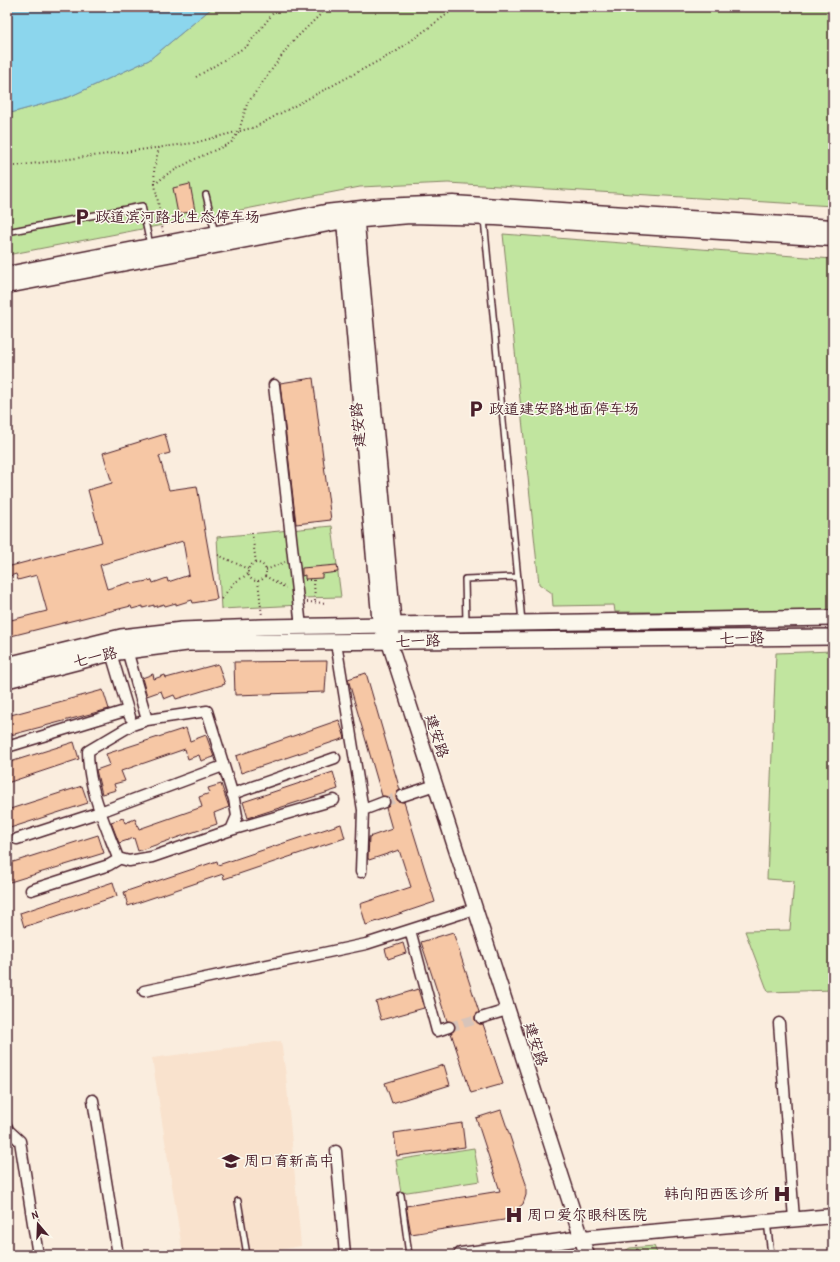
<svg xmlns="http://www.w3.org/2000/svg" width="840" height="1262" font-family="'Patrick Hand','LXGW WenKai TC',sans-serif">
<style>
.built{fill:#f9e2cd}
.green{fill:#c1e59f;stroke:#868265}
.water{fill:#8cd6ed;stroke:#728d9f}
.building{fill:#f6c7a5;stroke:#4a1f2b;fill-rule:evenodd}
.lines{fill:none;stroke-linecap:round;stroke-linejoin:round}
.street-tunnel{stroke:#d7c4ba;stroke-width:10;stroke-dasharray:10 5;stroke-linecap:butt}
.lane-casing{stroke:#4a1f2b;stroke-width:8}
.street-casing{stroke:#4a1f2b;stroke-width:13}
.secondary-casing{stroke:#4a1f2b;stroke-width:17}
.primary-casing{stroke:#4a1f2b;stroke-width:18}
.path{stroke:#4a1f2b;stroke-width:2;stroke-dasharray:1 3;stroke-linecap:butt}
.lane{stroke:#fbf7ec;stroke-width:5}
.street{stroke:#fbf7ec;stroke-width:10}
.secondary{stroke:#fbf7ec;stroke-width:14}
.primary{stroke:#fbf7ec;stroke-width:15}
.labels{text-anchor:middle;stroke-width:3;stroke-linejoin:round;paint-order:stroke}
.poi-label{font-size:15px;fill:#4a1f2b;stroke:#fbf7ec;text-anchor:start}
.street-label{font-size:15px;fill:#4a1f2b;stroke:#fbf7ec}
</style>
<rect width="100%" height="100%" fill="#faedde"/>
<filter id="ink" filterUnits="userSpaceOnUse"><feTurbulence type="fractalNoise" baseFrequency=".025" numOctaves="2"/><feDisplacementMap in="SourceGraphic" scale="8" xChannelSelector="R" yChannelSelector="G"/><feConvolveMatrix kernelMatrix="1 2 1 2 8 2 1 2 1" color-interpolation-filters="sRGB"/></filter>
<g filter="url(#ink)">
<path class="built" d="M 281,1041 L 286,1076 L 301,1246 L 248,1255 L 183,1255 L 152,1058 Z"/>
<path class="green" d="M 213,7 L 833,7 L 833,206 L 448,183 L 360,187 L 7,255 L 7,114 L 69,97 L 149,60 Z
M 503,234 L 833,259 L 833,611 L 615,612 L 614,605 L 553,606 L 552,593 L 539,584 Z
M 332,526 L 341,597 L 301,598 L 301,605 L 221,609 L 217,537 Z
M 833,651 L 833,990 L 768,992 L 745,931 L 790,930 L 794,881 L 767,879 L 776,653 Z
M 474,1148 L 480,1181 L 401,1193 L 396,1160 Z
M 654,1246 L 658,1255 L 618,1255 L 630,1248 Z"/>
<path class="water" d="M 7,7 L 213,7 L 149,60 L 69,97 L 7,114 Z"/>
<path class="building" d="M 190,184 L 195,211 L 178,214 L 173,188 Z
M 313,378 L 331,520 L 296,524 L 280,383 Z
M 165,434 L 170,453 L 159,456 L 169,490 L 197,486 L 217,599 L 193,603 L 192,600 L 176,605 L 176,603 L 165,606 L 164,604 L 154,607 L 154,605 L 143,608 L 143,606 L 132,609 L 131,606 L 7,637 L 7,621 L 47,611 L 37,575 L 18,580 L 16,574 L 7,577 L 7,567 L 102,542 L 88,490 L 112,483 L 103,453 ZM 183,541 L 189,575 L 168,582 L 167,578 L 153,583 L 152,580 L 132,584 L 131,582 L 107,589 L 100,565 Z
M 337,565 L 338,572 L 322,574 L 322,578 L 305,579 L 305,575 L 302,576 L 302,568 Z
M 327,661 L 325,692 L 235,695 L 234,662 Z
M 218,664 L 225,684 L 176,699 L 174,695 L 164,699 L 161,691 L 147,696 L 142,678 L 153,674 L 154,679 L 165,675 L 166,678 Z
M 366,673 L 400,790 L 397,792 L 396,798 L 398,801 L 404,802 L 435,902 L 366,925 L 360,904 L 411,887 L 399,850 L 369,860 L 368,858 L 369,837 L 392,829 L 386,808 L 389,806 L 390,800 L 388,797 L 382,796 L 348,679 Z
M 103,690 L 109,709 L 7,736 L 7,716 Z
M 339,720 L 345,738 L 241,773 L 236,756 Z
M 186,728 L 190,741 L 206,735 L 214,757 L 201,761 L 199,755 L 188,759 L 185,749 L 121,771 L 125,781 L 114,784 L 116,790 L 102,794 L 96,770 L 110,765 L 106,754 Z
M 74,742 L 79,759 L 7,783 L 7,763 Z
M 333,772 L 338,789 L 248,818 L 243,802 Z
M 221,784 L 229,807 L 214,813 L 217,824 L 138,851 L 134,838 L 119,843 L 111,822 L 123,818 L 125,823 L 135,819 L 139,829 L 202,807 L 199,797 L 210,793 L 208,788 Z
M 82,786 L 88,803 L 7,829 L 7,810 Z
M 341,824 L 345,838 L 224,879 L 223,874 L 128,906 L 124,892 L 217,861 L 218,865 Z
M 98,835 L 104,853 L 10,882 L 7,864 Z
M 113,882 L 117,896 L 24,927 L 20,913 Z
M 453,932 L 479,1012 L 475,1016 L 475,1020 L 479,1024 L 483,1024 L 503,1084 L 471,1093 L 451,1033 L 455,1029 L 455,1025 L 453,1022 L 447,1021 L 421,942 Z
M 403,943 L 406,953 L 388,959 L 385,949 Z
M 418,989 L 424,1008 L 381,1020 L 376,1002 Z
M 444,1065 L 450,1085 L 392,1103 L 385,1083 Z
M 501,1110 L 526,1184 L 526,1195 L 523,1204 L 504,1220 L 411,1234 L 406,1206 L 500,1191 L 476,1118 Z
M 462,1123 L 465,1147 L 397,1156 L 394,1133 Z"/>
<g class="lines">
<path class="street-tunnel" d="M 384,802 L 402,796
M 449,1027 L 481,1018"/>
<g class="lane-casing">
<path id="lane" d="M 206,195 L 215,233
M 484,219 L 522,622
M 7,232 L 142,206 L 150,245
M 466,623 L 465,579 L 518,577
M 401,1195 L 409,1255
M 238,1201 L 247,1255
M 767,1222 L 771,1254"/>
</g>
<g class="street-casing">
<path id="street" d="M 274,385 L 301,627
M 336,643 L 363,810 L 384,802
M 127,650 L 147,720
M 111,653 L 130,717
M 207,711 L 234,799 L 237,816 L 231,830 L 152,857 L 129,861 L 118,858 C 105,824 88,788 88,751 L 132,725 L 147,720 Z
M 7,747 L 128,710
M 232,794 L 335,758
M 402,796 L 435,785
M 231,830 L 334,800
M 17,839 L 100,812 L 223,766
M 361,872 L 363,810
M 31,890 L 109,865 L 119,859
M 410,930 L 437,1031 L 449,1027
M 144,991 L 366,944 L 475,909
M 481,1018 L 507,1010
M 779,1023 L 794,1219
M 93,1100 L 118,1255
M 7,1127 L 8,1130 L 20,1141 L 38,1255
M 336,1151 L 345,1255"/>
</g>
<g class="secondary-casing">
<path id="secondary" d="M 343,210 L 380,626 L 389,642 L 587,1255
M 356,213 L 394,626 L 391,636
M 7,274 L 325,212 L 380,206 L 453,203 L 833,227
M 7,286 L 339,222 L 410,216 L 496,218 L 833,239
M 461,1255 L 582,1238 L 833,1216"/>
</g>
<g class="primary-casing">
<path id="primary" d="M 7,665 L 121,637 L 182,630 L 263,627 L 833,618
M 7,680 L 111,653 L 187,643 L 833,637"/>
</g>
<path class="path" d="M 320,7 L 324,11
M 196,77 L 247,46 L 278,7
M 7,167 L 194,143 L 255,127 L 397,51 L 457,7
M 155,184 L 154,170 L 159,147
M 163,232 L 155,184 L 166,175 L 195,159 L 231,143 L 239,131 L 247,104 L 291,43 L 328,7
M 252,533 L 256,563
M 218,555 L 248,569
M248 572a9 9 0 1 1 18 0a9 9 0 1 1-18 0Z
M 266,570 L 285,562
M 265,576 L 286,588
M 305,580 L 310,580
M 314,580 L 315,602
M 258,581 L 262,616
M 221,599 L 234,583 L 248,574
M 307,602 L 327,603
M 636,1245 L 638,1255"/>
<use href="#lane" class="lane"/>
<use href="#street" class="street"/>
<use href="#secondary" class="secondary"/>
<use href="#primary" class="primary"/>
</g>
</g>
<defs>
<g id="parking-bare" transform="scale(1.38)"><path d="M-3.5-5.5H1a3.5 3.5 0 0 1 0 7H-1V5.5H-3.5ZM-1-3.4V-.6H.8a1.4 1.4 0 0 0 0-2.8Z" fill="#4a1f2b" stroke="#fbf7ec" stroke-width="2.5" paint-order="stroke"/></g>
<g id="school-bare" transform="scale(1.38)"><path d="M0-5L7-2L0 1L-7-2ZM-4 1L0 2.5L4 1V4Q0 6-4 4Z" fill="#4a1f2b" stroke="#fbf7ec" stroke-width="2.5" paint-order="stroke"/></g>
<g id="hospital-bare" transform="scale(1.38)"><path d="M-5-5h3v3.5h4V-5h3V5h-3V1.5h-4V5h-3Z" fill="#4a1f2b" stroke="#fbf7ec" stroke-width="2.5" paint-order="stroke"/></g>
</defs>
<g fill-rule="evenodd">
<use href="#parking-bare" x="82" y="217"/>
<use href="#parking-bare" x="476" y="409"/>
<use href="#school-bare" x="231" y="1161"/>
<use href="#hospital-bare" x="782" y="1194"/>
<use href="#hospital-bare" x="514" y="1215"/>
</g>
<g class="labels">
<g class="poi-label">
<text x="95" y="222">政道滨河路北生态停车场</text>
<text x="489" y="414">政道建安路地面停车场</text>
<text x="244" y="1166">周口育新高中</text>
<text x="769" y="1199" text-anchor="end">韩向阳西医诊所</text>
<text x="527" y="1220">周口爱尔眼科医院</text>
</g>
<g class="street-label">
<text transform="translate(358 425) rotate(-95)" y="5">建安路</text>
<text transform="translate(742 638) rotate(-1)" y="5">七一路</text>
<text transform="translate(418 641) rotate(-1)" y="5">七一路</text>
<text transform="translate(95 657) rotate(-13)" y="5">七一路</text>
<text transform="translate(437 736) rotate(72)" y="5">建安路</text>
<text transform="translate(536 1044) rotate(72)" y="5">建安路</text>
</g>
</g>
<rect width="840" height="1262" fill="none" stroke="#fbf7ec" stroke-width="24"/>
<rect x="12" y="12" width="816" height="1238" fill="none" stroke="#4a1f2b" stroke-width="1.5" filter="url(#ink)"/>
<g transform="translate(38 1224) rotate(341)" stroke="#fbf7ec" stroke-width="3" paint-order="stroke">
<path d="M0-3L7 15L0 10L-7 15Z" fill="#4a1f2b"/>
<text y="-6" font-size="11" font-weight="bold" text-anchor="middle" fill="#4a1f2b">N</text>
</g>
</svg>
